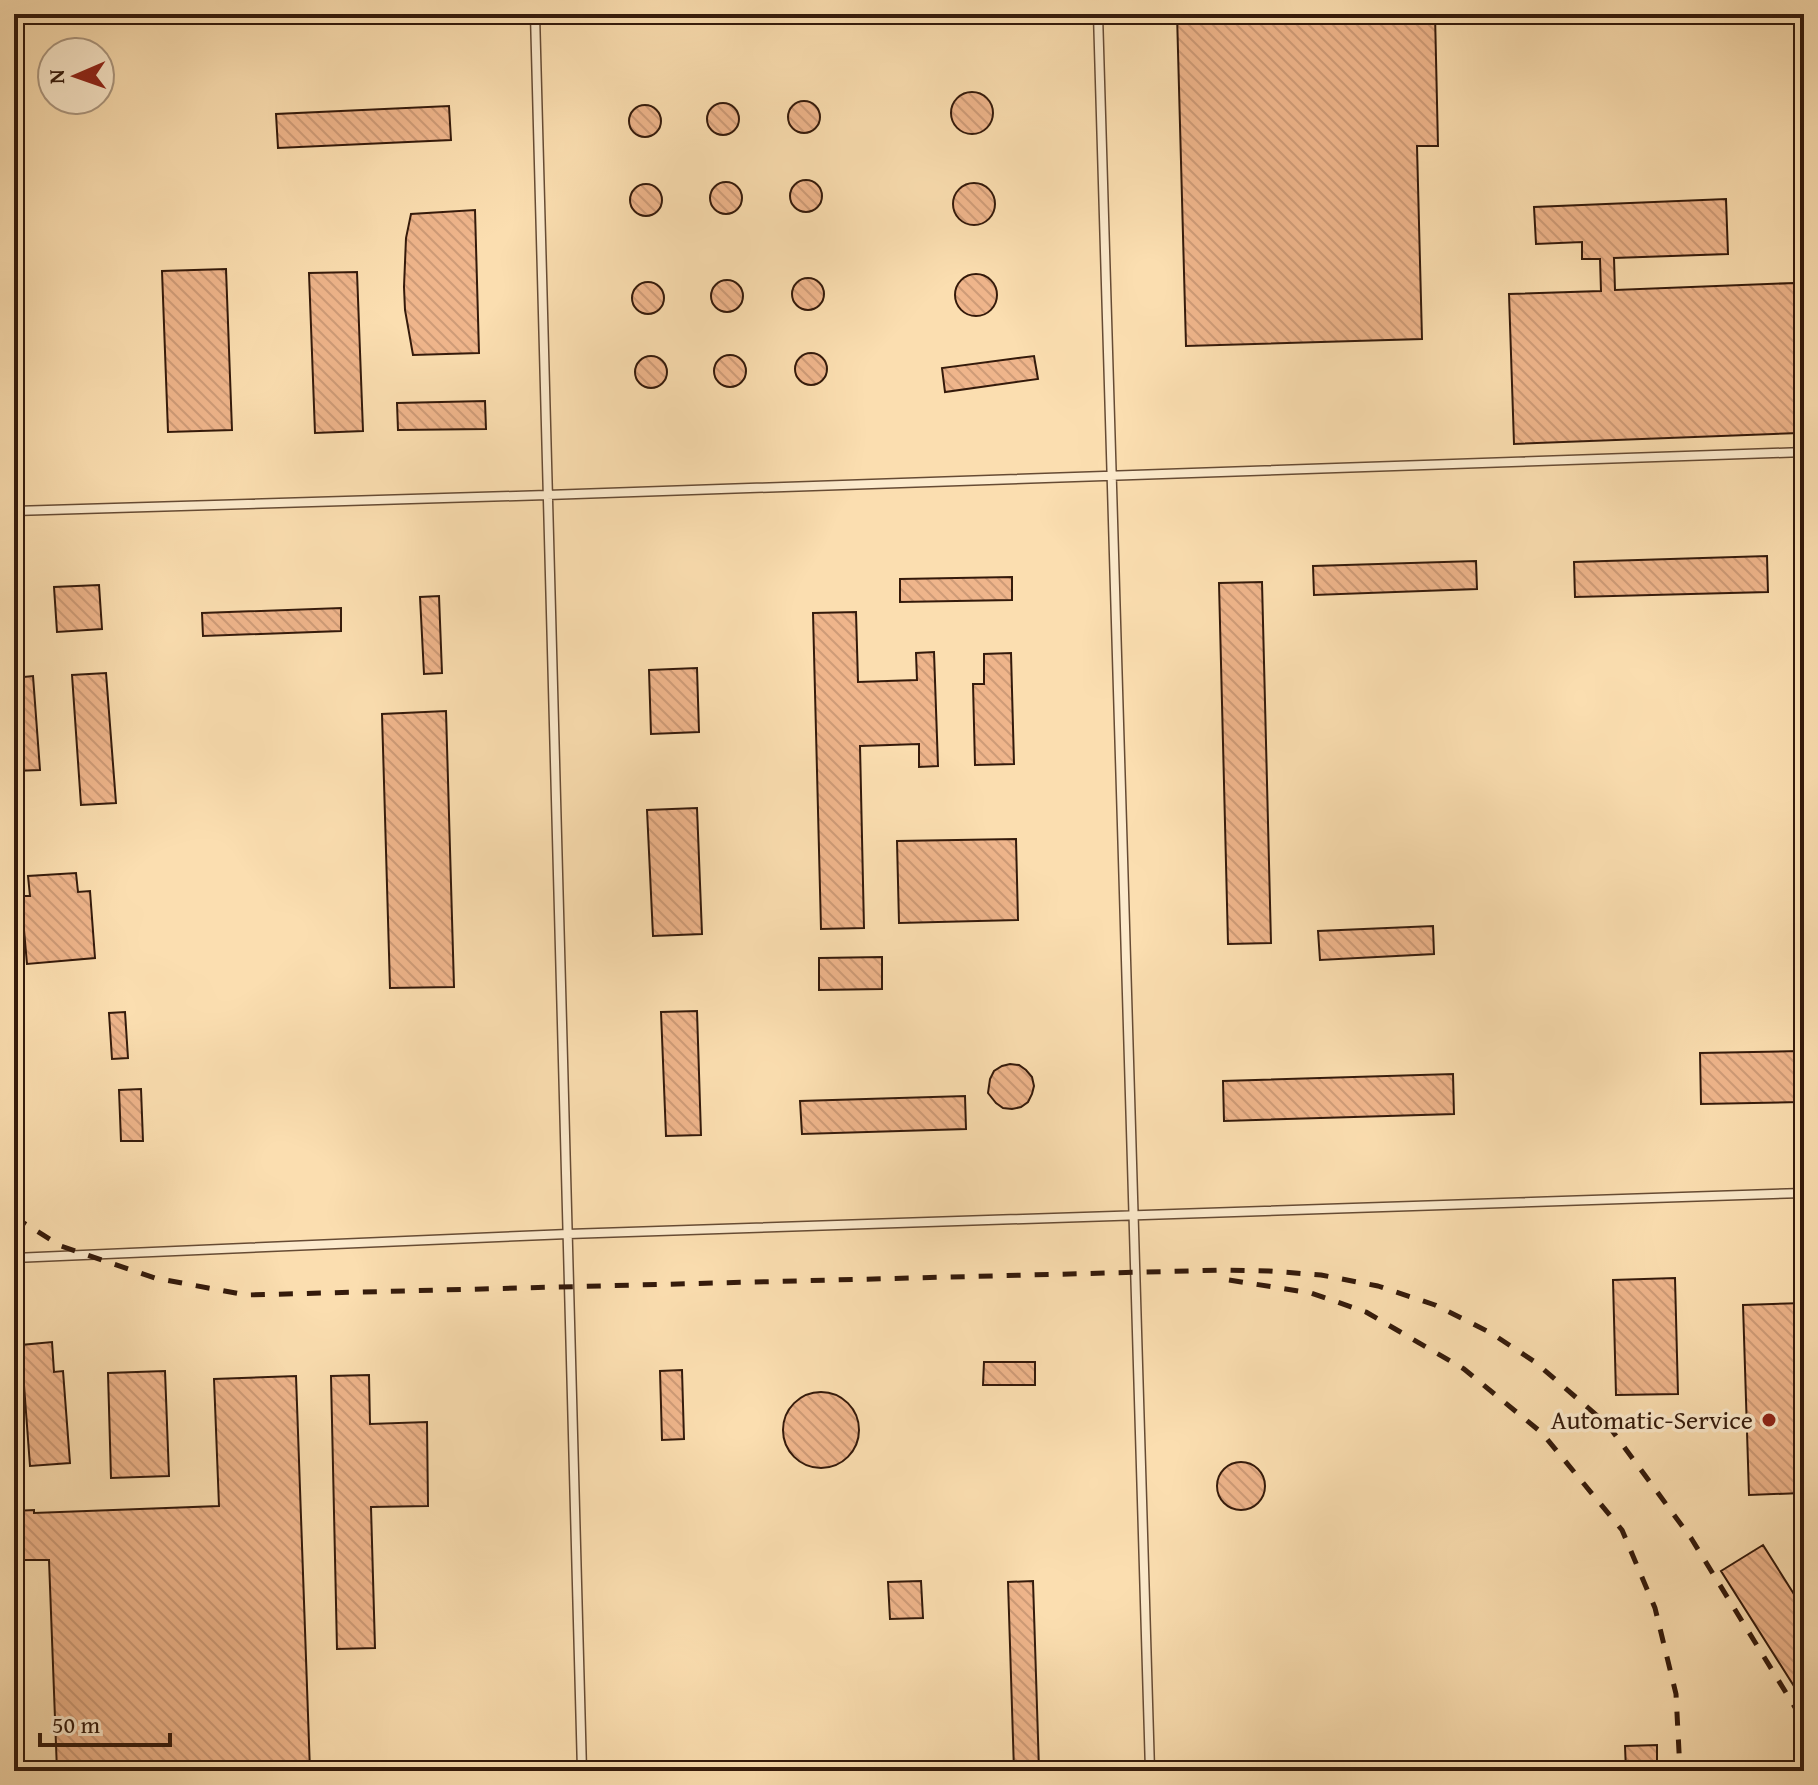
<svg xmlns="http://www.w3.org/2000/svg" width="1818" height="1785" font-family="'Gentium Book Plus',serif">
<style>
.building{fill:url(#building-back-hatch);stroke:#341a0b;stroke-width:2}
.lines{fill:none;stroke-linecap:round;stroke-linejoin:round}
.service-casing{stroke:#664b34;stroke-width:11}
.service{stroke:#fceacc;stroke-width:8}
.rail{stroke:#341a0b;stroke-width:5;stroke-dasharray:14 14;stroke-linecap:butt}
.poi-dot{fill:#8f2418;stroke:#fceacc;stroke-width:3}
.labels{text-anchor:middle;stroke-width:7;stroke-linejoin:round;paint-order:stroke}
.poi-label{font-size:26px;fill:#341a0b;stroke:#fceacc;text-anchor:end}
</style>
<defs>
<pattern id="building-back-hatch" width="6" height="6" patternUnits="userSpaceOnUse" patternTransform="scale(2)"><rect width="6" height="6" fill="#efb58b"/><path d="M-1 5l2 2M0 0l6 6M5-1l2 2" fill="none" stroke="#ce9b77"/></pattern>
</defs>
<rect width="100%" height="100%" fill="#fbdeb0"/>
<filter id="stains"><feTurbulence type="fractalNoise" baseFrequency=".0025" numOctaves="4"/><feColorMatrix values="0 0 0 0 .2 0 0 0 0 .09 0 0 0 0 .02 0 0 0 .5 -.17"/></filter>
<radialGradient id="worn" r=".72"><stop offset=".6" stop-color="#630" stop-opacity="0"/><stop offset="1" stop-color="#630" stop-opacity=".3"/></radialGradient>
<path class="building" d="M 1177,14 L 1435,14 L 1438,146 L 1417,146 L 1422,339 L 1186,346 Z
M951 113a21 21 0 1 1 42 0a21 21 0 1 1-42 0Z
M788 117a16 16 0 1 1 32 0a16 16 0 1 1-32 0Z
M707 119a16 16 0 1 1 32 0a16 16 0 1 1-32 0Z
M629 121a16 16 0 1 1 32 0a16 16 0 1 1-32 0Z
M 449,106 L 451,140 L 278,148 L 276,114 Z
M790 196a16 16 0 1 1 32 0a16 16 0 1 1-32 0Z
M710 198a16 16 0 1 1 32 0a16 16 0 1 1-32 0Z
M953 204a21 21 0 1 1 42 0a21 21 0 1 1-42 0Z
M630 200a16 16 0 1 1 32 0a16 16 0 1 1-32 0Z
M 1726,199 L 1728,254 L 1614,258 L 1615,290 L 1794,283 L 1799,433 L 1514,444 L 1509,294 L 1601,291 L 1600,259 L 1582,259 L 1582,242 L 1536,244 L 1534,207 Z
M 475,210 L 479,353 L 413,355 L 405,310 L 404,287 L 406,238 L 411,214 Z
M 226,269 L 232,430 L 168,432 L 162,271 Z
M 357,272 L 363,431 L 315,433 L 309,273 Z
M955 295a21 21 0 1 1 42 0a21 21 0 1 1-42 0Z
M792 294a16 16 0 1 1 32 0a16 16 0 1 1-32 0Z
M711 296a16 16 0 1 1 32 0a16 16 0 1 1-32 0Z
M632 298a16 16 0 1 1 32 0a16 16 0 1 1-32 0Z
M795 369a16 16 0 1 1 32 0a16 16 0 1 1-32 0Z
M714 371a16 16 0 1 1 32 0a16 16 0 1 1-32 0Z
M635 372a16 16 0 1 1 32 0a16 16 0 1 1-32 0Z
M 1034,356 L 1038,379 L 945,392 L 942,368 Z
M 485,401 L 486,429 L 398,430 L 397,403 Z
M 1767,556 L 1768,592 L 1575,597 L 1574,562 Z
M 1476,561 L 1477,589 L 1314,595 L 1313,566 Z
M 1012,577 L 1012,600 L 900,602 L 900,579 Z
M 1262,582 L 1271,943 L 1228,944 L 1219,583 Z
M 99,585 L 102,629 L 57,632 L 54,587 Z
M 439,596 L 442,673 L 424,674 L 420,597 Z
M 341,608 L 341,631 L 203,636 L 202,613 Z
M 856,612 L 858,682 L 917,680 L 916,653 L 934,652 L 938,766 L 919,767 L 919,744 L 860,746 L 864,928 L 821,929 L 813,613 Z
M 1011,653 L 1014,764 L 975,765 L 973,684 L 984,684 L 984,654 Z
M 697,668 L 699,732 L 651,734 L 649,670 Z
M 106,673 L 116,803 L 81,805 L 72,675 Z
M 33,676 L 40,770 L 14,771 L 14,678 Z
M 446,711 L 454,987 L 390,988 L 382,714 Z
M 697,808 L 702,934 L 653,936 L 647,810 Z
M 1016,839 L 1018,920 L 899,923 L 897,841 Z
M 76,873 L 78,892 L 90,891 L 95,958 L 27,964 L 21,896 L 30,896 L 28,876 Z
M 1433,926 L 1434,954 L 1320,960 L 1318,931 Z
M 882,957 L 882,989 L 819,990 L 819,958 Z
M 697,1011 L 701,1135 L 666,1136 L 661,1012 Z
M 125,1012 L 128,1058 L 112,1059 L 109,1013 Z
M 1799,1051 L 1800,1102 L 1701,1104 L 1700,1053 Z
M 1010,1064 L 1019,1065 L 1026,1070 L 1032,1077 L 1034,1086 L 1032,1094 L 1028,1102 L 1021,1107 L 1012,1109 L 1003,1108 L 996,1103 L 988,1093 L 990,1079 L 994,1071 L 1002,1066 Z
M 1453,1074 L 1454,1114 L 1224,1121 L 1223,1081 Z
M 141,1089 L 143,1141 L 121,1141 L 119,1090 Z
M 965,1096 L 966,1129 L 802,1134 L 800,1101 Z
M 1675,1278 L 1678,1394 L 1616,1395 L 1613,1280 Z
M 1804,1303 L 1804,1335 L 1795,1335 L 1801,1493 L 1749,1495 L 1743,1305 Z
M 52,1342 L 54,1372 L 63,1371 L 70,1463 L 30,1466 L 21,1345 Z
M 984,1362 L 1035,1362 L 1035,1385 L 983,1385 Z
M 682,1370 L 684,1439 L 662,1440 L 660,1371 Z
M 165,1371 L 169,1476 L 111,1478 L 108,1373 Z
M 369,1375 L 370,1424 L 427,1422 L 428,1506 L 371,1507 L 375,1648 L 337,1649 L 331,1376 Z
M 296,1376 L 310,1771 L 57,1771 L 49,1560 L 14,1560 L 14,1511 L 34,1510 L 34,1513 L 219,1506 L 214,1379 Z
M783 1430a38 38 0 1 1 76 0a38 38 0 1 1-76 0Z
M1217 1486a24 24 0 1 1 48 0a24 24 0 1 1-48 0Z
M 1763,1545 L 1804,1610 L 1804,1702 L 1721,1571 Z
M 921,1581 L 923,1618 L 890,1619 L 888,1582 Z
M 1033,1581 L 1039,1770 L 1014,1771 L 1008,1582 Z
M 1657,1745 L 1657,1771 L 1626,1771 L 1625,1746 Z"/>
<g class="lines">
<g class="service-casing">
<path id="service" d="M 535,14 L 582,1771
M 1098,14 L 1150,1771
M 14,511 L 547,495 L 1804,452
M 14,1258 L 568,1234 L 1804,1193"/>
</g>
<use href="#service" class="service"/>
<path class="rail" d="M 14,1217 L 61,1246 L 155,1278 L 246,1295 L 1225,1270 L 1269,1271 L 1321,1275 L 1378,1286 L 1435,1305 L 1491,1333 L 1535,1362 L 1608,1425 L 1691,1538 L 1804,1722
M 1229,1280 L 1311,1293 L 1366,1312 L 1464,1369 L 1542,1433 L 1622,1530 L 1655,1608 L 1676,1694 L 1680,1771"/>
</g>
<circle class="poi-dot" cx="1769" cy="1420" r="8"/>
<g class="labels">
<g class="poi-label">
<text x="1753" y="1429">Automatic-Service</text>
</g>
</g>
<rect width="1818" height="1785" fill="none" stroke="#fbdeb0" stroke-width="48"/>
<rect x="16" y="16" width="1786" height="1753" fill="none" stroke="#341a0b" stroke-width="4"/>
<rect x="24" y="24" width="1770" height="1737" fill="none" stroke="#341a0b" stroke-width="2"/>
<g transform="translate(76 76) rotate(268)"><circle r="38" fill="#fceacc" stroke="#ac977f" stroke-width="2"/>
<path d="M0-6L14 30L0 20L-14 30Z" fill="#8f2418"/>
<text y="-12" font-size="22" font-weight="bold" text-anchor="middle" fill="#341a0b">N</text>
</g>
<path d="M40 1733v12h130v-12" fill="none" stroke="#341a0b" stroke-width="4"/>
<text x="52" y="1733" font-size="24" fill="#341a0b" stroke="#fceacc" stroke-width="6" paint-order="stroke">50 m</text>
<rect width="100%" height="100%" filter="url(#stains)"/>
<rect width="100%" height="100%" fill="url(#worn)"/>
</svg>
